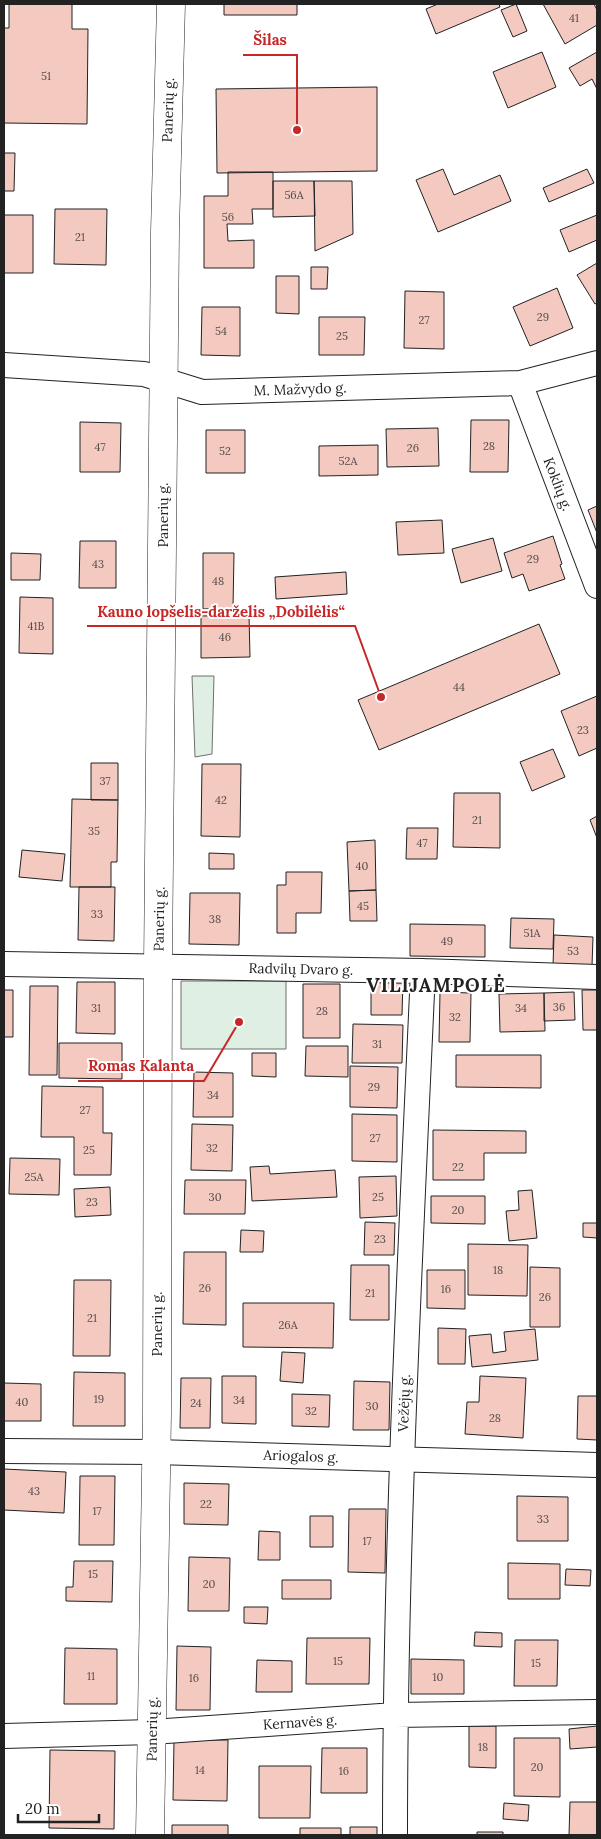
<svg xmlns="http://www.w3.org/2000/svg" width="601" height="1839" font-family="Lora,serif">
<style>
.green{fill:#e0efe3;stroke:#6f6f6f}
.building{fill:#f3c9c0;stroke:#222}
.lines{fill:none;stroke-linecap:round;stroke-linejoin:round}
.minor-casing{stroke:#222;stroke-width:26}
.tertiary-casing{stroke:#222;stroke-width:29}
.minor{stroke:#fff;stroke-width:24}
.tertiary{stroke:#fff;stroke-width:28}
.labels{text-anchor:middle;stroke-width:4;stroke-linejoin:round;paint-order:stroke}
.number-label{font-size:11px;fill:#564c4a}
.street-label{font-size:14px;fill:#222;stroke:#fff}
.district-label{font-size:19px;font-weight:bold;letter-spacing:1px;fill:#222;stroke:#fff}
.leader{fill:none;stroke:#c62828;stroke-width:2}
.callout-dot{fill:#c62828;stroke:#fff;stroke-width:2}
.callout-label{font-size:15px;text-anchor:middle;font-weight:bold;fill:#c62828;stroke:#fff;stroke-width:4;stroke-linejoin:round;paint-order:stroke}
</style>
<rect width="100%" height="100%" fill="#fff"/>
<path class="green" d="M 192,676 L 214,676 L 212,754 L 195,757 Z
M 181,981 L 286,981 L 286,1049 L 181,1049 Z"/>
<path class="building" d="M 9,4 L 72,4 L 72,29 L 88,29 L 87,124 L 4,123 L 4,28 L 9,28 Z
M 224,4 L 297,4 L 297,15 L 224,15 Z
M 438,4 L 499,4 L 500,7 L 436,34 L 426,9 Z
M 516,4 L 527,31 L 513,37 L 501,10 Z
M 543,4 L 594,4 L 597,10 L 597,25 L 565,44 Z
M 542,52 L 556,87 L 508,108 L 493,72 Z
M 597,52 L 597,89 L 592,79 L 580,86 L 569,68 Z
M 377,87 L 377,171 L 217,173 L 216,89 Z
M 4,153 L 15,153 L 14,191 L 4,191 Z
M 443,169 L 454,195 L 500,175 L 511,201 L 438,232 L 416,180 Z
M 587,169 L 594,183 L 549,202 L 543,188 Z
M 228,172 L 273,172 L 273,209 L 252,209 L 253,224 L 227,224 L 228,241 L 254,240 L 254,268 L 204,268 L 204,196 L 228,196 Z
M 273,181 L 314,181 L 315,216 L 273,217 Z
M 314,181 L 352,181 L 353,234 L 315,251 Z
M 55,209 L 107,209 L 106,265 L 54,264 Z
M 4,215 L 33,215 L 33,273 L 4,273 Z
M 597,215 L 597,240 L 569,252 L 560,230 Z
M 597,263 L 597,303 L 595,304 L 577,275 Z
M 311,267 L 328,267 L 327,289 L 311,289 Z
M 276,276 L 299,276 L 299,314 L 276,313 Z
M 557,288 L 573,328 L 530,346 L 513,307 Z
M 405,291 L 444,292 L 444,349 L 404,348 Z
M 202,307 L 240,307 L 240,356 L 201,355 Z
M 319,317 L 365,317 L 364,355 L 319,355 Z
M 471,420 L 509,420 L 508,472 L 470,472 Z
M 80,422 L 121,423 L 120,472 L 80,472 Z
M 438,428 L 439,466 L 387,467 L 386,429 Z
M 206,430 L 245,430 L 245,473 L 206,473 Z
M 378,445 L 378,475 L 319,476 L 319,446 Z
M 597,506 L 597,533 L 588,510 Z
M 442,520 L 444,553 L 398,555 L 396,522 Z
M 553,536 L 562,564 L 560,565 L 565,579 L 529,591 L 523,574 L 512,578 L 504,553 Z
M 493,538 L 502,571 L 461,583 L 452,549 Z
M 80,541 L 116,541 L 116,588 L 79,588 Z
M 11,553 L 41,554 L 40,580 L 11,580 Z
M 203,553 L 234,553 L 233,608 L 203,609 Z
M 346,572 L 347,594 L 276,599 L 275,577 Z
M 20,597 L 53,598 L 53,654 L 19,653 Z
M 249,615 L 250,657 L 201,658 L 201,616 Z
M 539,624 L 560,674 L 379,750 L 358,700 Z
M 597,696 L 597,748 L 579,756 L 561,711 Z
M 553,749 L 565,777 L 532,791 L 520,762 Z
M 91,763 L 118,763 L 118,800 L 91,800 Z
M 202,764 L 241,764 L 240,837 L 201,836 Z
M 454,793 L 500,793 L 500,848 L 453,847 Z
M 72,799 L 118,800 L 117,862 L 111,862 L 111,887 L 70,887 Z
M 597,816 L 597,838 L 590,820 Z
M 407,828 L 438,828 L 437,859 L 406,859 Z
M 375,840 L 376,890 L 349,891 L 347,842 Z
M 22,850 L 65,854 L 62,881 L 19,877 Z
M 209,853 L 234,854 L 234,869 L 209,869 Z
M 286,872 L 322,872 L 321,913 L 296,913 L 296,933 L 277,933 L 277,885 L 286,885 Z
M 79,887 L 115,887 L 114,941 L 78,940 Z
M 376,890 L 377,921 L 350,921 L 349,891 Z
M 190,893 L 240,893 L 239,945 L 189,944 Z
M 511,918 L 554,919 L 553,949 L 510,948 Z
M 410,924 L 485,925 L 485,957 L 410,956 Z
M 554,935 L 593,937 L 592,966 L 553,965 Z
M 371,979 L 403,980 L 402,1015 L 371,1015 Z
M 77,982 L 115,982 L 115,1034 L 76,1033 Z
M 303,984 L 340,984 L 340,1038 L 303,1038 Z
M 30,986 L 58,986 L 57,1075 L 29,1075 Z
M 4,990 L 13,990 L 13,1037 L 4,1037 Z
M 582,990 L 597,990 L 597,1030 L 583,1030 Z
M 440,992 L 471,993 L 470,1042 L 439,1042 Z
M 574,992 L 575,1020 L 544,1021 L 544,993 Z
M 544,993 L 545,1031 L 500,1032 L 499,994 Z
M 353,1024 L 403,1025 L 402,1063 L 352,1063 Z
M 59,1043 L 122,1043 L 122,1079 L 59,1078 Z
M 306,1046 L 348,1046 L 348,1077 L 305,1076 Z
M 252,1053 L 276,1053 L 276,1077 L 252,1076 Z
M 456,1055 L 541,1055 L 541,1088 L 456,1087 Z
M 350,1066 L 398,1067 L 397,1108 L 350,1107 Z
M 194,1072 L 233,1073 L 233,1117 L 193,1117 Z
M 42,1086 L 103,1087 L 103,1133 L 112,1133 L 111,1175 L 74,1175 L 74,1137 L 41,1137 Z
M 352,1114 L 397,1115 L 397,1162 L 352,1161 Z
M 192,1124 L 233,1125 L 232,1171 L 191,1170 Z
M 433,1130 L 526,1131 L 526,1153 L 484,1153 L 484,1180 L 433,1180 Z
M 10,1158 L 60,1159 L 59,1195 L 9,1194 Z
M 269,1166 L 270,1174 L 335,1170 L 337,1197 L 252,1201 L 250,1167 Z
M 396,1176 L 397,1216 L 360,1218 L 359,1177 Z
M 185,1180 L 246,1180 L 245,1214 L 184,1214 Z
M 110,1187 L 111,1215 L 75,1217 L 74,1189 Z
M 532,1190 L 537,1238 L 509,1241 L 506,1211 L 519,1210 L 518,1191 Z
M 431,1196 L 485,1196 L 485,1224 L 431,1223 Z
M 365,1222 L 395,1223 L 394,1255 L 364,1255 Z
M 583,1223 L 597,1223 L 597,1238 L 583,1237 Z
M 241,1230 L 264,1231 L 263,1252 L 240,1252 Z
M 468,1244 L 528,1245 L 527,1296 L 468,1295 Z
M 184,1252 L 226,1252 L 226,1325 L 183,1324 Z
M 351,1265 L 389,1265 L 389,1320 L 350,1320 Z
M 530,1267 L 560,1268 L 560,1327 L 530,1327 Z
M 427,1270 L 465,1270 L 465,1309 L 427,1308 Z
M 74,1280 L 111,1280 L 110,1356 L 73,1356 Z
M 243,1303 L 334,1303 L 333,1348 L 243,1347 Z
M 438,1328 L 466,1329 L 465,1364 L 438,1364 Z
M 535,1329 L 538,1360 L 472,1367 L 469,1336 L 491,1334 L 493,1353 L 506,1351 L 504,1332 Z
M 282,1352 L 305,1353 L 303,1383 L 280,1381 Z
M 74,1372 L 125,1373 L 125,1426 L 73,1426 Z
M 222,1376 L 256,1376 L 256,1424 L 222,1423 Z
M 480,1376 L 526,1378 L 523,1438 L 465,1434 L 467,1402 L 479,1402 Z
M 181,1378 L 211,1378 L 210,1428 L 180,1428 Z
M 354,1381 L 390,1382 L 389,1430 L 353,1430 Z
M 4,1383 L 41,1384 L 41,1421 L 4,1421 Z
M 292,1394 L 330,1395 L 329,1427 L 292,1426 Z
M 578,1396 L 597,1396 L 597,1440 L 577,1439 Z
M 4,1469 L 66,1472 L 64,1513 L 4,1510 Z
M 80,1476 L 115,1476 L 114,1545 L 79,1545 Z
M 184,1483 L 229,1484 L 228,1525 L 184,1524 Z
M 517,1496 L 568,1497 L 568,1541 L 517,1541 Z
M 349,1509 L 386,1509 L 385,1573 L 348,1572 Z
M 310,1516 L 333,1516 L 333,1547 L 310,1547 Z
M 259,1531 L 280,1532 L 280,1560 L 258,1560 Z
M 189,1557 L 230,1558 L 229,1611 L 188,1611 Z
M 74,1561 L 113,1561 L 112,1602 L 66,1601 L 66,1587 L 73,1587 Z
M 508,1563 L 560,1564 L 560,1599 L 508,1599 Z
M 566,1569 L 591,1570 L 590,1586 L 565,1585 Z
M 282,1580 L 331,1580 L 331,1599 L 282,1599 Z
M 244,1607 L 268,1607 L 267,1624 L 244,1623 Z
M 475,1632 L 502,1633 L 502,1647 L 474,1646 Z
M 307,1638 L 370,1638 L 369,1684 L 306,1684 Z
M 515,1640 L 558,1640 L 557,1686 L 514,1686 Z
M 177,1646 L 211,1647 L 210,1710 L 176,1710 Z
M 65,1648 L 117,1649 L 117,1704 L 64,1704 Z
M 411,1659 L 464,1660 L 464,1694 L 411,1694 Z
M 257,1660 L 292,1661 L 292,1692 L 256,1692 Z
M 469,1726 L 496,1726 L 496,1768 L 469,1767 Z
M 597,1726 L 597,1747 L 570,1749 L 569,1729 Z
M 514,1738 L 560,1738 L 560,1797 L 514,1796 Z
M 174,1740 L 228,1740 L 227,1801 L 173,1800 Z
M 322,1748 L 367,1748 L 367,1793 L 321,1793 Z
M 50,1750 L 115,1751 L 114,1829 L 49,1828 Z
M 259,1766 L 311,1766 L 310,1818 L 259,1818 Z
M 570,1802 L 597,1802 L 597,1835 L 569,1835 Z
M 504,1803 L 529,1805 L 528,1821 L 503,1819 Z
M 172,1825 L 228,1825 L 228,1835 L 172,1835 Z
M 350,1827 L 377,1827 L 377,1835 L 350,1835 Z
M 300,1828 L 341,1828 L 341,1835 L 300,1835 Z
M 477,1832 L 503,1832 L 503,1835 L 477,1835 Z"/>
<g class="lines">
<g class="minor-casing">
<path id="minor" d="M 4,365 L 144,374 L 202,392 L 520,383 L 597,363
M 520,383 L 597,586
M 4,964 L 423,971 L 597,977
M 4,1451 L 156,1452 L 597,1465
M 4,1736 L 152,1732 L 395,1715 L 597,1712
M 395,1835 C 395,1547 410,1259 423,971"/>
</g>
<g class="tertiary-casing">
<path id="tertiary" d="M 150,1835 L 157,1414 L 158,966 L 165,232 L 171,4"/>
</g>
<use href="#minor" class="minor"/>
<use href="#tertiary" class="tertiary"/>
</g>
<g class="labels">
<g class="number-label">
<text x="574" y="22">41</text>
<text x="46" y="80">51</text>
<text x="294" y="199">56A</text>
<text x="228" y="221">56</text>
<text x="80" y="241">21</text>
<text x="543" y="321">29</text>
<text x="424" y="324">27</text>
<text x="221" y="335">54</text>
<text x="342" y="340">25</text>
<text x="489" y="450">28</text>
<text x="100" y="451">47</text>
<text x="413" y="452">26</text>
<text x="225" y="455">52</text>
<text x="348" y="465">52A</text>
<text x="533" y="563">29</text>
<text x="98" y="568">43</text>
<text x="218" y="585">48</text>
<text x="36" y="630">41B</text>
<text x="225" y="641">46</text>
<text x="459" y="691">44</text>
<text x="583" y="734">23</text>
<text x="105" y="785">37</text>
<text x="221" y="804">42</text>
<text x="477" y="824">21</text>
<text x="94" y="835">35</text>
<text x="422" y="847">47</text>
<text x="362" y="870">40</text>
<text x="363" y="910">45</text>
<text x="97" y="918">33</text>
<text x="215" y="923">38</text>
<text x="532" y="937">51A</text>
<text x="447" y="945">49</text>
<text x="573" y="955">53</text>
<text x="559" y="1011">36</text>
<text x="96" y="1012">31</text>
<text x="521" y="1012">34</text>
<text x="322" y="1015">28</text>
<text x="455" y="1021">32</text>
<text x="377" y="1048">31</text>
<text x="374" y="1091">29</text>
<text x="213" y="1099">34</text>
<text x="85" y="1114">27</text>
<text x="375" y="1142">27</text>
<text x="212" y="1152">32</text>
<text x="89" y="1154">25</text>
<text x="458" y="1171">22</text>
<text x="34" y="1181">25A</text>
<text x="215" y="1201">30</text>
<text x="378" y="1201">25</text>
<text x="92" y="1206">23</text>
<text x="458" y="1214">20</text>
<text x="380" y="1243">23</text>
<text x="498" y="1274">18</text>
<text x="205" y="1292">26</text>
<text x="446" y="1293">16</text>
<text x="370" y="1297">21</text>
<text x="545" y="1301">26</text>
<text x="92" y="1322">21</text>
<text x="288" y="1329">26A</text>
<text x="99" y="1403">19</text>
<text x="239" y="1404">34</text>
<text x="22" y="1406">40</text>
<text x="196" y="1407">24</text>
<text x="372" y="1410">30</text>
<text x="311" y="1415">32</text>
<text x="495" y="1422">28</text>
<text x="34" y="1495">43</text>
<text x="206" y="1508">22</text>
<text x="97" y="1515">17</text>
<text x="543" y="1523">33</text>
<text x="367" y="1545">17</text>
<text x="93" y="1578">15</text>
<text x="209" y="1588">20</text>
<text x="338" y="1665">15</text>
<text x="536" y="1667">15</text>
<text x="91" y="1680">11</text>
<text x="438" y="1681">10</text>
<text x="194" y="1682">16</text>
<text x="483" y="1751">18</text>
<text x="537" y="1771">20</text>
<text x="200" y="1774">14</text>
<text x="344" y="1775">16</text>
</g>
<g class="street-label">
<text transform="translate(168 110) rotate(-88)" y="5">Panerių g.</text>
<text transform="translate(300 389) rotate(-2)" y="5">M. Mažvydo g.</text>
<text transform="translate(558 484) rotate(69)" y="5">Koklių g.</text>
<text transform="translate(163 515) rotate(-90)" y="5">Panerių g.</text>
<text transform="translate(159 919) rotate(-89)" y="5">Panerių g.</text>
<text transform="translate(301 969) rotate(1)" y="5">Radvilų Dvaro g.</text>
<text transform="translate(157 1324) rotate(-90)" y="5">Panerių g.</text>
<text transform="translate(404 1403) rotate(-88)" y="5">Vežėjų g.</text>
<text transform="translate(301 1456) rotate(2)" y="5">Ariogalos g.</text>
<text transform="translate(300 1722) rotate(-4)" y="5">Kernavės g.</text>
<text transform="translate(152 1729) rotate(-89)" y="5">Panerių g.</text>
</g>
<g class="district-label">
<text x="436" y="992">VILIJAMPOLĖ</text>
</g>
</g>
<path class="leader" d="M297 130L297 55H243M381 697L355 626H87M239 1022L204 1081H78"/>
<g class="callout-dot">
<circle cx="297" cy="130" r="5"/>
<circle cx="381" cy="697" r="5"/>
<circle cx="239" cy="1022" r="5"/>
</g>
<g class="callout-label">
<text x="270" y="45">Šilas</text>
<text x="221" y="617">Kauno lopšelis-darželis „Dobilėlis“</text>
<text x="141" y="1071">Romas Kalanta</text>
</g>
<rect width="601" height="1839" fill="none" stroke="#222222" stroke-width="10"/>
<path d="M18 1814v8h81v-8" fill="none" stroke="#222222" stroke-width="2.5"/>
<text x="25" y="1814" font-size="15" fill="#222222" stroke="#ffffff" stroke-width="4" paint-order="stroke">20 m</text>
</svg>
